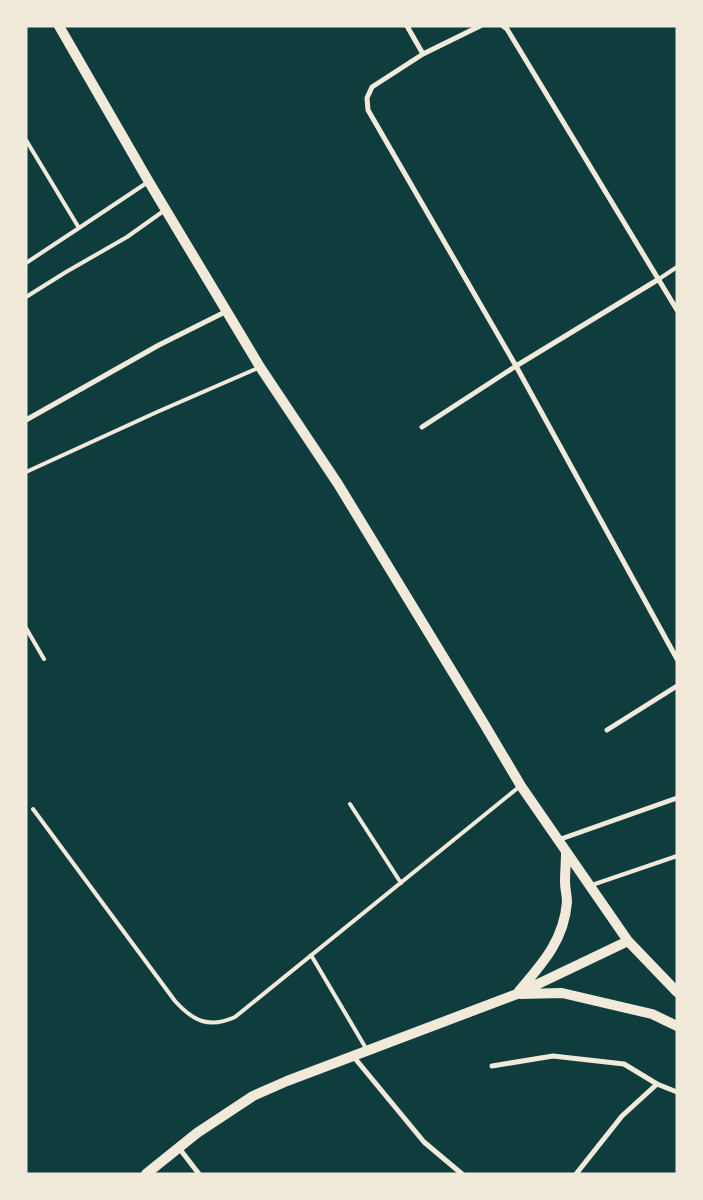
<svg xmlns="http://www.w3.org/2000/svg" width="703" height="1200" font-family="Barlow,sans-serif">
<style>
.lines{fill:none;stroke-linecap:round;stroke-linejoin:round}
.service{stroke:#f1e9da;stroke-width:4}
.minor{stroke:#f1e9da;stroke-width:5}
.secondary{stroke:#f1e9da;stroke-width:10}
</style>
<rect width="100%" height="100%" fill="#0f3d3e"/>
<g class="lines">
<path class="service" d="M 26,140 L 79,228 L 148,182
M 26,263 L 79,228
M 659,279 L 677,267
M 26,297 L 66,272 L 127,237 L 165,210
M 26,472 L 157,412 L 258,368
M 26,628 L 44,659
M 350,804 L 401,883
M 33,809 L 175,1001 C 193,1021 209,1029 235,1017 L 519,787
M 592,885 L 677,856
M 311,955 L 367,1050"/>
<path class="minor" d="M 407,26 L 423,54 L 372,87 L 367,98 L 368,110 L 516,366 L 677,659
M 503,26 L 507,29 L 677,310
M 423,54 L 480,26
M 26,420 L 159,345 L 227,311
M 422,427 L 516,366 L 659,279
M 607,730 L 677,686
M 558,840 L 677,798
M 353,1056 L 424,1142 L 462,1174
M 492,1066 L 553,1056 L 624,1064 L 657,1084
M 179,1148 L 199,1174
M 576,1174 L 622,1116 L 657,1084 L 677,1092"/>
<path class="secondary" d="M 59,26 L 149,182 L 260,367 L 338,484 L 483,722 L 521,786 L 628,941 L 677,992
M 519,991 C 543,963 564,940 567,902 C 567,895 565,889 565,882 C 565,872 566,862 566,852
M 520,994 L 562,993 L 652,1014 L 677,1026
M 146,1174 L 197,1133 L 253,1096 L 287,1081 L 517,994 L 628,941"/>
</g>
<rect width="703" height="1200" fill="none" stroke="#f1e9da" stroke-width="55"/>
</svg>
